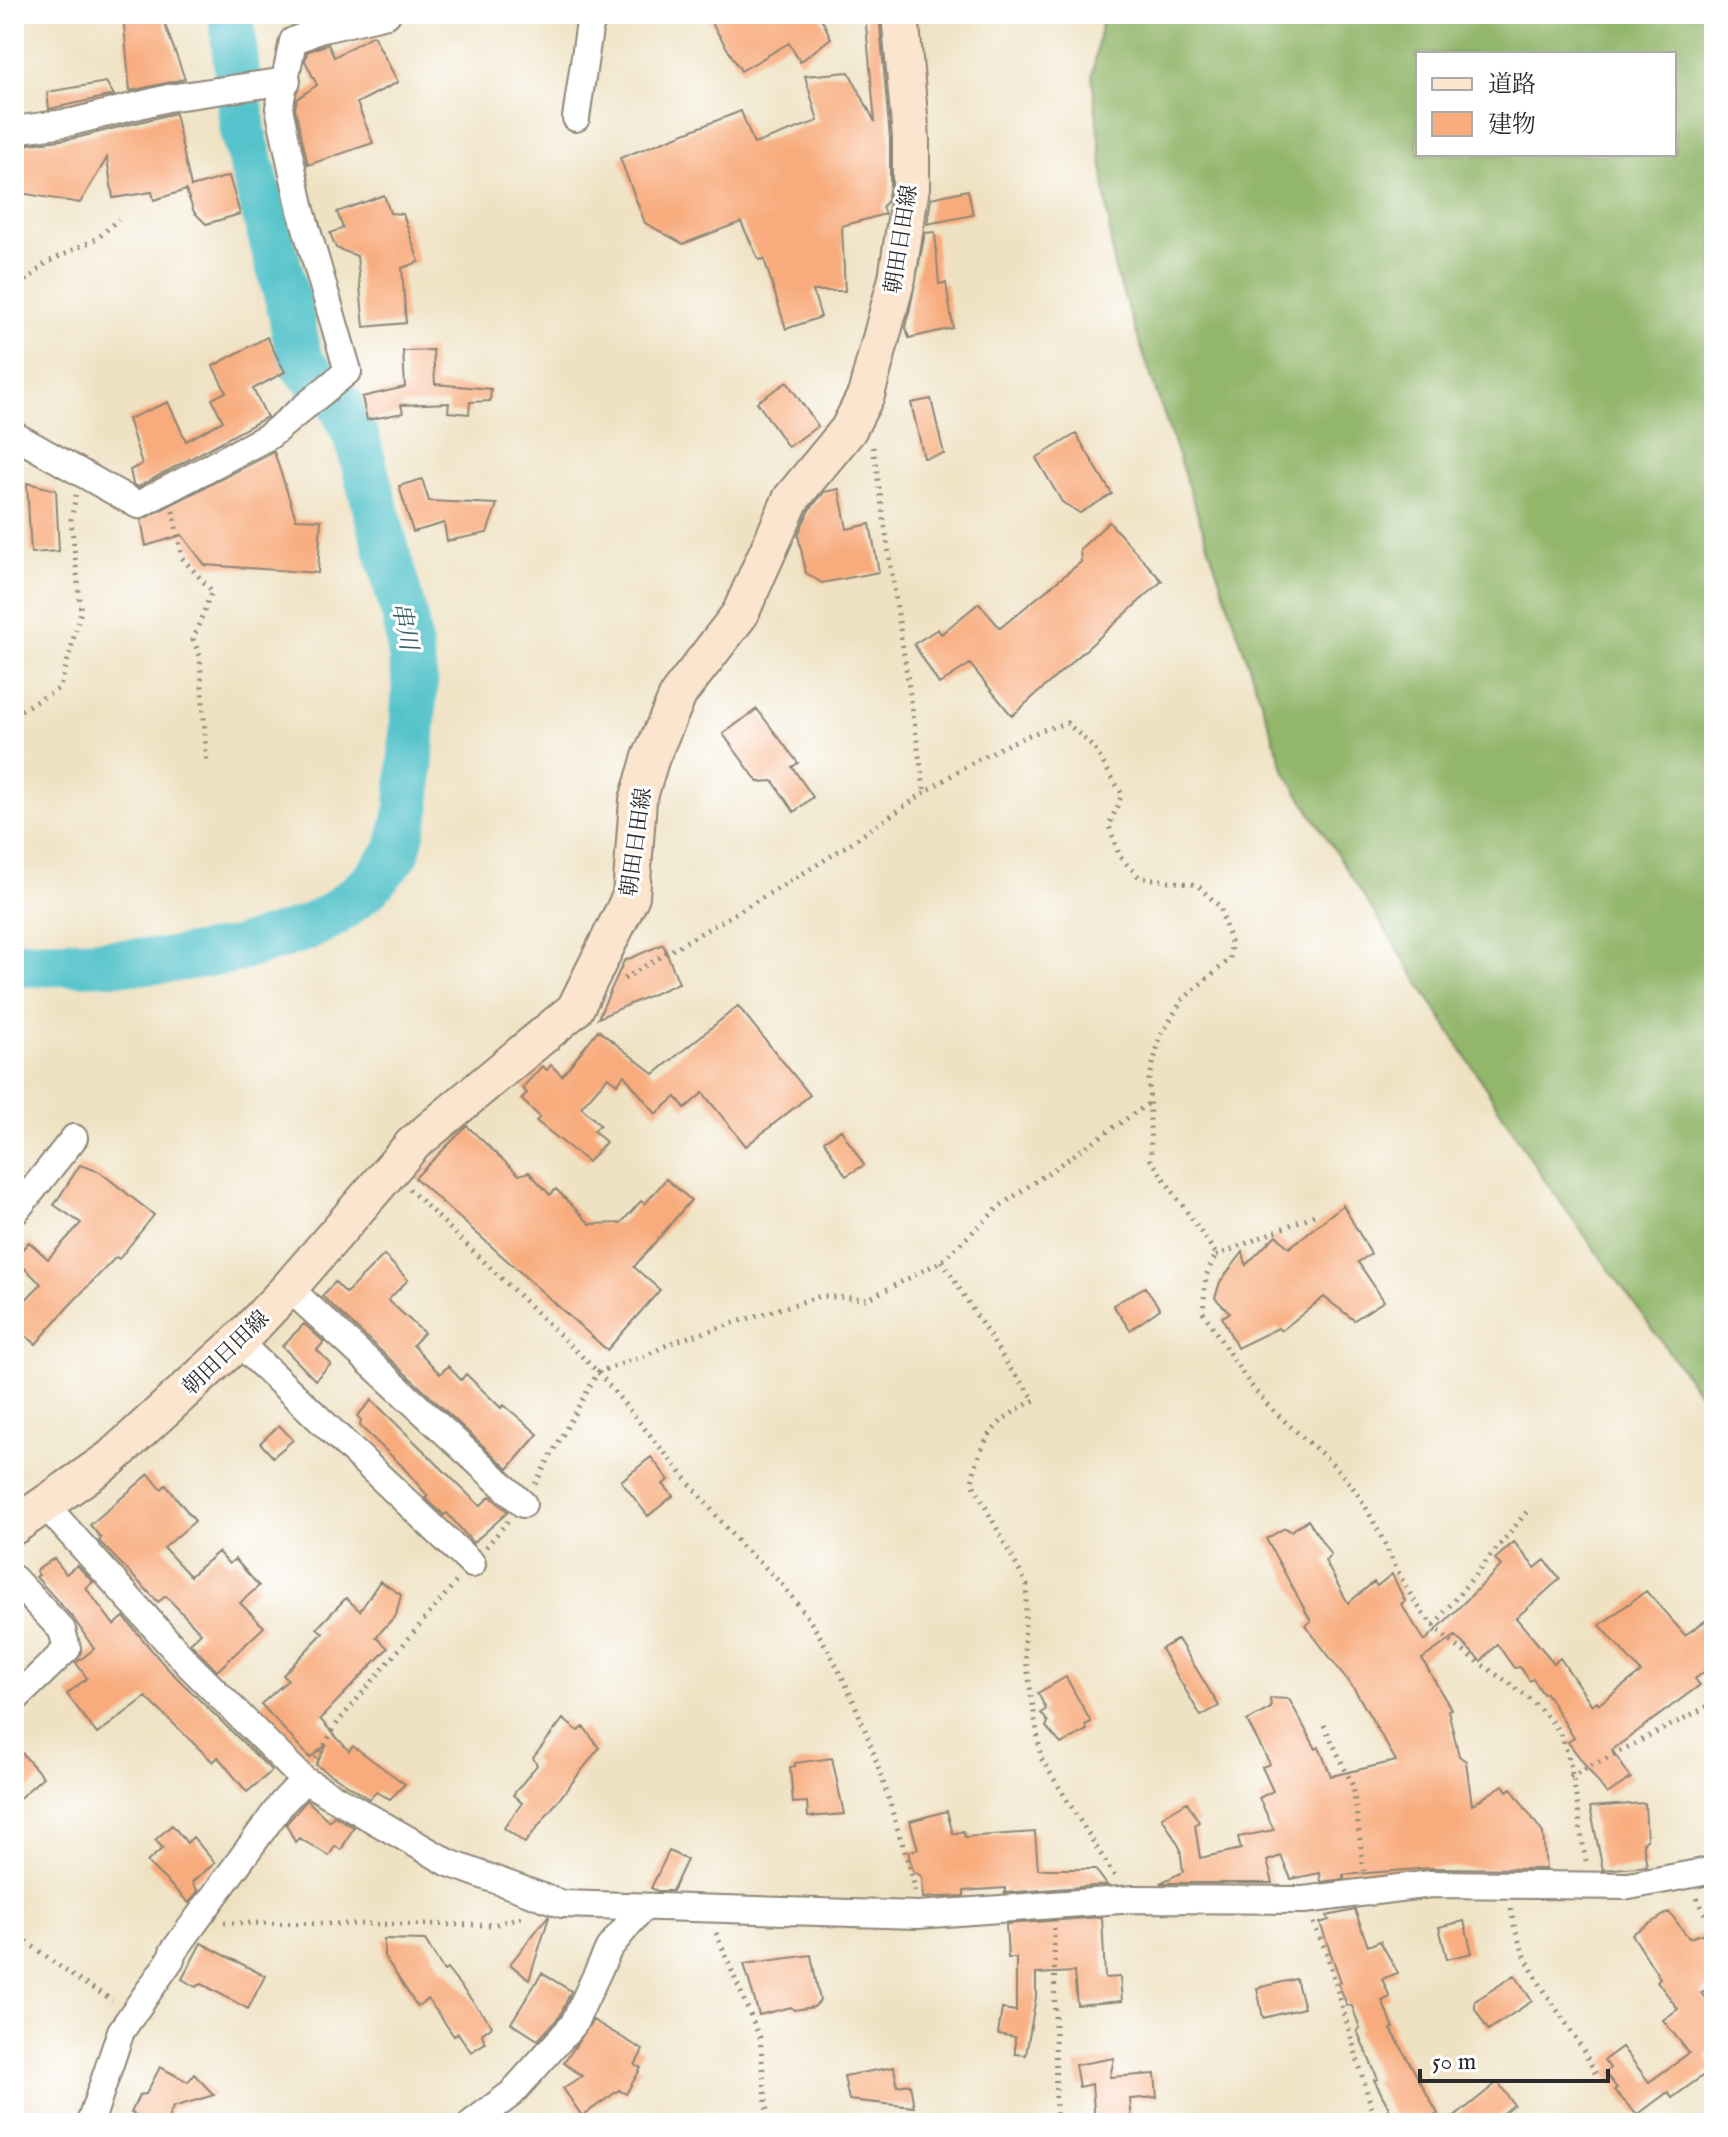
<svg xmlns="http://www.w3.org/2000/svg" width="1728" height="2137" font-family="'IM FELL English','Noto Serif JP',serif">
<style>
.forest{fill:#92b66a;stroke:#5e704a;stroke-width:2;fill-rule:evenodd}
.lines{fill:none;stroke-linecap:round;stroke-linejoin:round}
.river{stroke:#55c3cb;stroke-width:46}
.building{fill:#f8ab7c}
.street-casing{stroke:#8d8677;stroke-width:30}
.secondary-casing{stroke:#8d8677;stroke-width:40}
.path{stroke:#8d8677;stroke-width:5;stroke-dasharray:2 6;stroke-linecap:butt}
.street{stroke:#fff;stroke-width:26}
.secondary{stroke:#fce5cf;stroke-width:36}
.labels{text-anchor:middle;stroke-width:6;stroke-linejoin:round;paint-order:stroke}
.street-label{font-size:22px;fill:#2b2b2b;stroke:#fff}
.water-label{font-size:24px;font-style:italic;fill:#3a6063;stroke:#fff}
</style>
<rect width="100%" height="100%" fill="#fff"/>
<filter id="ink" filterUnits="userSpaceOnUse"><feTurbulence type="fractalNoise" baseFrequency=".0125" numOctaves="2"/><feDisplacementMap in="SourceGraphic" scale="16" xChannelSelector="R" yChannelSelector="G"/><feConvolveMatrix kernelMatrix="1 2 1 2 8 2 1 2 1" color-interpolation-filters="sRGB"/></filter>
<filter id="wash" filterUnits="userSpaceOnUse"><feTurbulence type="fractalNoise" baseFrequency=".006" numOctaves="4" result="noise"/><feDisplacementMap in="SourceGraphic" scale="32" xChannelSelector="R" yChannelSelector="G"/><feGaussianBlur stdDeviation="1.8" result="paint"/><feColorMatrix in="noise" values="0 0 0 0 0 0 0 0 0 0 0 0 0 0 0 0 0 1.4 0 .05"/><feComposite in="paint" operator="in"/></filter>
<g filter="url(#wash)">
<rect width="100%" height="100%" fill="#efe2c3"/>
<path class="forest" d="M 1103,14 L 1714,14 L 1714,1414 L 1541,1175 L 1285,772 L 1114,267 L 1092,77 ZM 1418,54 L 1674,54 L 1674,154 L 1418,154 Z"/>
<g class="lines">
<path class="river" d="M 14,964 L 164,961 L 236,950 L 307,928 L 334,914 L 368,887 L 397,853 L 408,808 L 415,683 L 405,618 L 357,439 L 342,406 L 300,362 L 290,309 L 243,133 L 231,14"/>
</g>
<g id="blocks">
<path class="building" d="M 123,14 L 161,14 L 185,79 L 130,91 Z
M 706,14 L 819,14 L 831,38 L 800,62 L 789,43 L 741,71 Z
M 865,14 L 879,14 L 890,139 L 890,185 L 887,202 L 882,207 L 885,214 L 842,226 L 845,291 L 813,291 L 821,317 L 786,329 L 764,259 L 759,260 L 741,222 L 683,244 L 645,223 L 620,158 L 741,111 L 754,144 L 818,121 L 805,76 L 849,72 L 875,122 Z
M 373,35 L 398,82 L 357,103 L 373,143 L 308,165 L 295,108 L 297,99 L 317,85 L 305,61 L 307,52 L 328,44 L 334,57 Z
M 106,82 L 114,95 L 49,109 L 47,92 Z
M 175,113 L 191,187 L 229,176 L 240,214 L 206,224 L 194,212 L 186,190 L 154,200 L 152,192 L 113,198 L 107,158 L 80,203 L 14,192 L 14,146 L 76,138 Z
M 968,190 L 973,215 L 927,224 L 931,198 Z
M 384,195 L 390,213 L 403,214 L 419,262 L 402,268 L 406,323 L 364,327 L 357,256 L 336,248 L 330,233 L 343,228 L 337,212 Z
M 935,232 L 939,284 L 946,283 L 953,328 L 909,338 L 906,328 L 925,233 Z
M 267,337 L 285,372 L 253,389 L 267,417 L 138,487 L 133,484 L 130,470 L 142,464 L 128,419 L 168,402 L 186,441 L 223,421 L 212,399 L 226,392 L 213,366 Z
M 433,350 L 435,384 L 491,389 L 490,401 L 470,402 L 469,414 L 448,412 L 449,403 L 401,405 L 403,413 L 367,420 L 362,397 L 405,387 L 403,351 Z
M 787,382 L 818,426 L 788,447 L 757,402 Z
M 931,399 L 944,454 L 924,458 L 911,403 Z
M 1076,434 L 1112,494 L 1080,513 L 1062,502 L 1036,458 Z
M 274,452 L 296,519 L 321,520 L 318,573 L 205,565 L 182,535 L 146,546 L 141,520 Z
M 422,479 L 429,501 L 497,504 L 487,533 L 447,541 L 444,523 L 413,532 L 399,486 Z
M 27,483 L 56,490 L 59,551 L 31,553 Z
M 839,489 L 847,529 L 870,524 L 879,572 L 822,583 L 806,573 L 798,535 L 809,510 L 824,492 Z
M 1109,522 L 1162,581 L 1012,716 L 970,664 L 939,684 L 914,644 L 938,629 L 941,634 L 979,603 L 1000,628 L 1081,562 L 1080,549 Z
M 757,709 L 798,763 L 792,767 L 813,797 L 794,812 L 773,781 L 758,782 L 723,734 Z
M 663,944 L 679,983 L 598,1018 L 624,961 Z
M 738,1006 L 810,1095 L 746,1146 L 703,1093 L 685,1108 L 676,1097 L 656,1114 L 624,1075 L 617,1084 L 608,1077 L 581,1107 L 600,1125 L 594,1131 L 606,1142 L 588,1162 L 536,1121 L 540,1117 L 521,1099 L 527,1093 L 522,1088 L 542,1066 L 547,1070 L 551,1065 L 562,1076 L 598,1030 L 654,1074 Z
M 467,1126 L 519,1175 L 529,1172 L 550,1195 L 556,1189 L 590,1224 L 621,1223 L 641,1201 L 645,1204 L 666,1179 L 691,1200 L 634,1267 L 660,1290 L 607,1350 L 415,1178 Z
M 841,1130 L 864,1165 L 846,1176 L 824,1141 Z
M 80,1165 L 100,1172 L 154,1215 L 119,1259 L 116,1257 L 67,1308 L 36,1344 L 14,1326 L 14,1322 L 19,1315 L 16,1310 L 41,1284 L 14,1258 L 29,1242 L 48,1259 L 81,1223 L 54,1205 Z
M 1343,1205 L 1371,1254 L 1358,1262 L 1384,1301 L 1354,1320 L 1324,1297 L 1281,1331 L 1278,1328 L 1237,1348 L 1222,1317 L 1230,1313 L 1215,1298 L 1220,1282 L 1243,1252 L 1246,1265 L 1276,1235 L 1289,1248 Z
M 384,1255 L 408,1280 L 388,1300 L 424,1333 L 413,1345 L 440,1374 L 448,1366 L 461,1380 L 466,1374 L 501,1408 L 504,1405 L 538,1434 L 508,1469 L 322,1296 L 335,1282 L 346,1293 Z
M 1145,1287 L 1160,1309 L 1130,1330 L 1113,1305 Z
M 304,1324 L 324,1342 L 317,1350 L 331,1364 L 315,1380 L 282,1346 Z
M 372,1400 L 480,1506 L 490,1496 L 508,1512 L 473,1543 L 447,1513 L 444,1515 L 425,1498 L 428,1496 L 401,1465 L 360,1426 L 361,1420 L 357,1416 Z
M 279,1425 L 293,1440 L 273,1457 L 260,1443 Z
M 651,1457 L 669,1480 L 663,1484 L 673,1496 L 648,1516 L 621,1481 Z
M 149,1474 L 161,1489 L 166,1485 L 195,1521 L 164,1548 L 190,1576 L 218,1552 L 229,1564 L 235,1559 L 259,1586 L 240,1603 L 264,1627 L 217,1671 L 190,1643 L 201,1633 L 166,1596 L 158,1602 L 99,1541 L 101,1538 L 90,1525 Z
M 1308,1520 L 1331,1555 L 1325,1561 L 1348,1603 L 1374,1582 L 1377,1586 L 1392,1574 L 1405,1601 L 1401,1604 L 1425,1641 L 1501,1566 L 1495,1559 L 1514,1542 L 1535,1568 L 1545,1560 L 1560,1579 L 1516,1618 L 1554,1663 L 1560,1658 L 1592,1705 L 1597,1701 L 1599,1704 L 1641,1672 L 1600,1625 L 1646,1591 L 1685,1635 L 1714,1615 L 1714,1664 L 1695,1679 L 1700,1685 L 1612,1750 L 1631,1778 L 1607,1794 L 1568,1742 L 1574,1738 L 1546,1693 L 1543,1694 L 1533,1679 L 1530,1681 L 1520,1667 L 1514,1668 L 1497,1644 L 1481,1661 L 1455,1636 L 1422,1659 L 1451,1709 L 1448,1710 L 1459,1756 L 1466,1761 L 1472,1805 L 1503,1785 L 1507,1791 L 1511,1788 L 1543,1833 L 1546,1869 L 1431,1868 L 1343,1875 L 1344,1879 L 1321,1882 L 1320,1873 L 1291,1879 L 1281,1856 L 1267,1861 L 1273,1883 L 1160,1883 L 1183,1872 L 1180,1848 L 1162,1817 L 1187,1802 L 1199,1822 L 1195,1825 L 1200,1858 L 1241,1849 L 1238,1837 L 1274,1830 L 1259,1798 L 1273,1791 L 1262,1767 L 1270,1764 L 1247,1721 L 1271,1708 L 1270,1698 L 1289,1699 L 1316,1749 L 1319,1747 L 1331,1776 L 1396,1761 L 1355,1690 L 1305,1625 L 1311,1621 L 1266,1539 L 1285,1528 L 1291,1531 Z
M 54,1558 L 66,1574 L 77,1565 L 93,1582 L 86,1588 L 114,1625 L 124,1617 L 165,1666 L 272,1771 L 247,1792 L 218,1757 L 213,1762 L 146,1697 L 97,1734 L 67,1694 L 87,1678 L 76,1663 L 94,1649 L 74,1619 L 36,1577 L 39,1575 L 36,1571 Z
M 380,1581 L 401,1595 L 396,1615 L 376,1637 L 388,1648 L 320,1719 L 349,1751 L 353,1746 L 405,1784 L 390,1799 L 376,1792 L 370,1799 L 316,1765 L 327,1744 L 310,1758 L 261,1704 L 288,1680 L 283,1675 L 323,1633 L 317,1628 L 346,1598 L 360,1611 Z
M 1178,1639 L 1219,1706 L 1201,1716 L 1161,1649 Z
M 1066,1677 L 1091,1722 L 1085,1725 L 1087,1730 L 1061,1744 L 1046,1727 L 1048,1722 L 1041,1713 L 1046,1709 L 1038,1693 Z
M 563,1719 L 578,1731 L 584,1727 L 599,1748 L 525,1843 L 504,1828 L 522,1803 L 513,1795 L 537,1765 L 533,1758 Z
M 14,1744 L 43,1777 L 14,1803 Z
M 832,1758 L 844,1814 L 808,1817 L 807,1802 L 793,1803 L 790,1767 L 795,1766 L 795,1763 Z
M 307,1800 L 329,1821 L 334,1816 L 354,1827 L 341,1850 L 335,1846 L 329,1856 L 299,1838 L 295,1842 L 286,1824 Z
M 1645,1803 L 1647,1840 L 1643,1843 L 1647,1866 L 1603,1870 L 1590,1807 Z
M 947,1811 L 953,1834 L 963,1831 L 965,1837 L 1035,1832 L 1038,1869 L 1095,1869 L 1107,1885 L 1005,1893 L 1005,1888 L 964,1891 L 964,1896 L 923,1898 L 922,1877 L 913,1871 L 908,1852 L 918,1849 L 910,1821 Z
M 172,1825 L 187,1843 L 193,1837 L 215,1863 L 192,1882 L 198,1891 L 189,1903 L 147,1862 L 163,1848 L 155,1840 Z
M 669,1851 L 687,1860 L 672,1891 L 657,1891 L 651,1888 Z
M 1355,1910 L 1368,1946 L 1380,1941 L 1398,1973 L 1382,1979 L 1390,1997 L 1382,2001 L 1394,2028 L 1391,2029 L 1438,2114 L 1421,2123 L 1397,2123 L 1374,2080 L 1378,2079 L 1357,2031 L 1360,2028 L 1352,2006 L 1347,2005 L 1338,1983 L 1341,1982 L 1320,1923 L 1329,1920 L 1327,1916 Z
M 1669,1912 L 1689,1938 L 1714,1930 L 1714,1983 L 1701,1993 L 1714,2009 L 1714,2048 L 1706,2055 L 1712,2069 L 1672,2098 L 1668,2092 L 1637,2115 L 1614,2090 L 1617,2088 L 1605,2073 L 1610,2068 L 1604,2060 L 1622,2047 L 1649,2082 L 1689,2053 L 1663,2020 L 1678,2009 L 1657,1981 L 1660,1978 L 1632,1934 Z
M 548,1916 L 549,1917 L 529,1980 L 510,1964 Z
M 1102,1917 L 1105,1978 L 1120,1977 L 1122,2001 L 1077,2005 L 1074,1972 L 1036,1974 L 1036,1997 L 1026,2055 L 1015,2054 L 1015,2037 L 998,2034 L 1002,2009 L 1016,2011 L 1016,1958 L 1008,1958 L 1006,1924 Z
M 1464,1921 L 1472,1953 L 1447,1959 L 1439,1927 Z
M 384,1939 L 425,1940 L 444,1971 L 447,1969 L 492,2026 L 482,2034 L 485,2043 L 471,2052 L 458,2033 L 454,2036 L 428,1999 L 417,2006 L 384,1956 Z
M 201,1943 L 265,1976 L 248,2009 L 202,1984 L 196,1987 L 182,1979 Z
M 811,1955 L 820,2001 L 814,2007 L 794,2010 L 791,2007 L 759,2015 L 744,1964 Z
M 542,1973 L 571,1991 L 560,2016 L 538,2040 L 511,2023 Z
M 1515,1975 L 1532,2001 L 1488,2030 L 1475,2009 L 1475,2001 Z
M 1296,1979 L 1304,2008 L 1263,2018 L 1257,1988 Z
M 593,2020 L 643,2050 L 635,2065 L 641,2068 L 626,2094 L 619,2090 L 582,2116 L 563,2088 L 582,2076 L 564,2063 Z
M 1114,2058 L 1110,2077 L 1155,2074 L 1157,2097 L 1130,2099 L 1132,2123 L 1095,2123 L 1092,2084 L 1079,2087 L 1075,2065 Z
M 160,2067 L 188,2082 L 194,2074 L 214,2095 L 173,2107 L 166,2123 L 153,2123 L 131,2113 L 139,2095 L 146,2094 Z
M 894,2067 L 897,2086 L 910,2084 L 914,2107 L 849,2100 L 844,2076 Z
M 1498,2082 L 1514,2105 L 1488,2123 L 1447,2123 Z"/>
</g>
</g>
<g filter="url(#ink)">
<use href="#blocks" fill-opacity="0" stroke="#8d8677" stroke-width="2"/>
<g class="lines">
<g class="street-casing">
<path id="street" d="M 576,118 L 589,29 L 595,14
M 14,130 L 72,122 L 168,98 L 287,81
M 14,435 L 138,505 L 269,436 L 348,371 L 301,210 L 279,108 L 293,41 L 319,30 L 387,14
M 14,1213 L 74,1138
M 289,1288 L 523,1504
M 238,1342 L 472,1564
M 46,1506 L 188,1664 L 304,1780 L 449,1863 L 562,1904 L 918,1915 L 1134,1899 L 1304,1900 L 1431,1884 L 1629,1886 L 1714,1870
M 14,1579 L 62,1630 L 67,1649 L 14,1700
M 90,2123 L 121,2031 L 171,1959 L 173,1952 L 283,1802 L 304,1780
M 472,2123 L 511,2094 L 573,2025 L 609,1948 L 642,1908"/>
</g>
<g class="secondary-casing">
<path id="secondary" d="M 14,1526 L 110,1459 L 238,1342 L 289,1288 L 413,1144 L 575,1009 L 631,896 L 638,800 L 651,757 L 679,693 L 740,614 L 791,499 L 848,430 L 866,395 L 897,278 L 911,187 L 911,138 L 900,14"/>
</g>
<path class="path" d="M 14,292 L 46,263 L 98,238 L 118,219
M 873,447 L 925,795
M 173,511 L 182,558 L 212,591 L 193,639 L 200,656 L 207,765
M 14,714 L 60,688 L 81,611 L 71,520 L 76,495
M 624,979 C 693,936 765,898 834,854 C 907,807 982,744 1067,723 L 1094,748 L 1122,794 L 1109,826 L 1120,857 L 1139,877 L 1197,885 L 1220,907 L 1231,945 L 1230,959 L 1182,1000 L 1160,1037 L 1149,1080 L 1151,1160 L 1216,1254 L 1206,1276 L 1203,1312 C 1224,1344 1245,1383 1273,1410 C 1303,1440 1335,1460 1358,1495 C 1386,1537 1399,1589 1434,1626 C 1471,1664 1522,1683 1555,1726 C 1575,1752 1578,1827 1586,1861
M 409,1189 L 598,1372 L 743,1548 C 826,1614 864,1716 893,1814 C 900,1839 911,1865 915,1891
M 1216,1256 L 1319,1213
M 942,1261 L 1009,1367 L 1035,1400 C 995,1420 981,1437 972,1482 L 1027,1585 L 1024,1647 L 1041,1758 L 1115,1877
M 535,1484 L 598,1372 L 645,1356 L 673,1342 L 821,1296 L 868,1299 L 942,1261 L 1000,1206 L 1152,1101
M 486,1547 L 508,1521
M 1434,1625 L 1530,1508
M 1324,1725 L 1353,1786 L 1364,1871
M 316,1759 L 338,1722 L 456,1582
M 1570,1777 L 1714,1703
M 1697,1898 L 1714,1932
M 1511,1909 C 1520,1975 1570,2017 1596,2075
M 224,1923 L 493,1925 L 521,1917
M 1313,1923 L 1326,1951 L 1376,2123
M 1054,1928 L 1056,2123
M 14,1932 L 75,1978 L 113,2000
M 716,1933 L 760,2038 L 768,2123
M 14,1946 L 21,1937"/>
<use href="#street" class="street"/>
<use href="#secondary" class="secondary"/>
</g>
</g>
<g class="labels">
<g class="street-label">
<text transform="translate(900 239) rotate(-81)" y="8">朝田日田線</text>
<text transform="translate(635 842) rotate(-82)" y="8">朝田日田線</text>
<text transform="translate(225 1352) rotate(-44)" y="8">朝田日田線</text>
</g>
<g class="water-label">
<text transform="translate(405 626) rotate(79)" y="8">串川</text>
</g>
</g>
<rect width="1728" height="2137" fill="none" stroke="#fff" stroke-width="48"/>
<rect x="1416" y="52" width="260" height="104" fill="#ffffff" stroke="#aaaaaa" stroke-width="2"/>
<rect x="1432" y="78" width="40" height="12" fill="#fce5cf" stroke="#aaaaaa" stroke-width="2"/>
<text x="1488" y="92" font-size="24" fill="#2b2b2b">道路</text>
<rect x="1432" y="112" width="40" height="24" fill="#f8ab7c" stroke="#aaaaaa" stroke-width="2"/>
<text x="1488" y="132" font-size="24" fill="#2b2b2b">建物</text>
<path d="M1420 2069v12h188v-12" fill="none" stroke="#2b2b2b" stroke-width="4"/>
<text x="1432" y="2069" font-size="24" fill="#2b2b2b" stroke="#ffffff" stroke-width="6" paint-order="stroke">50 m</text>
</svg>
